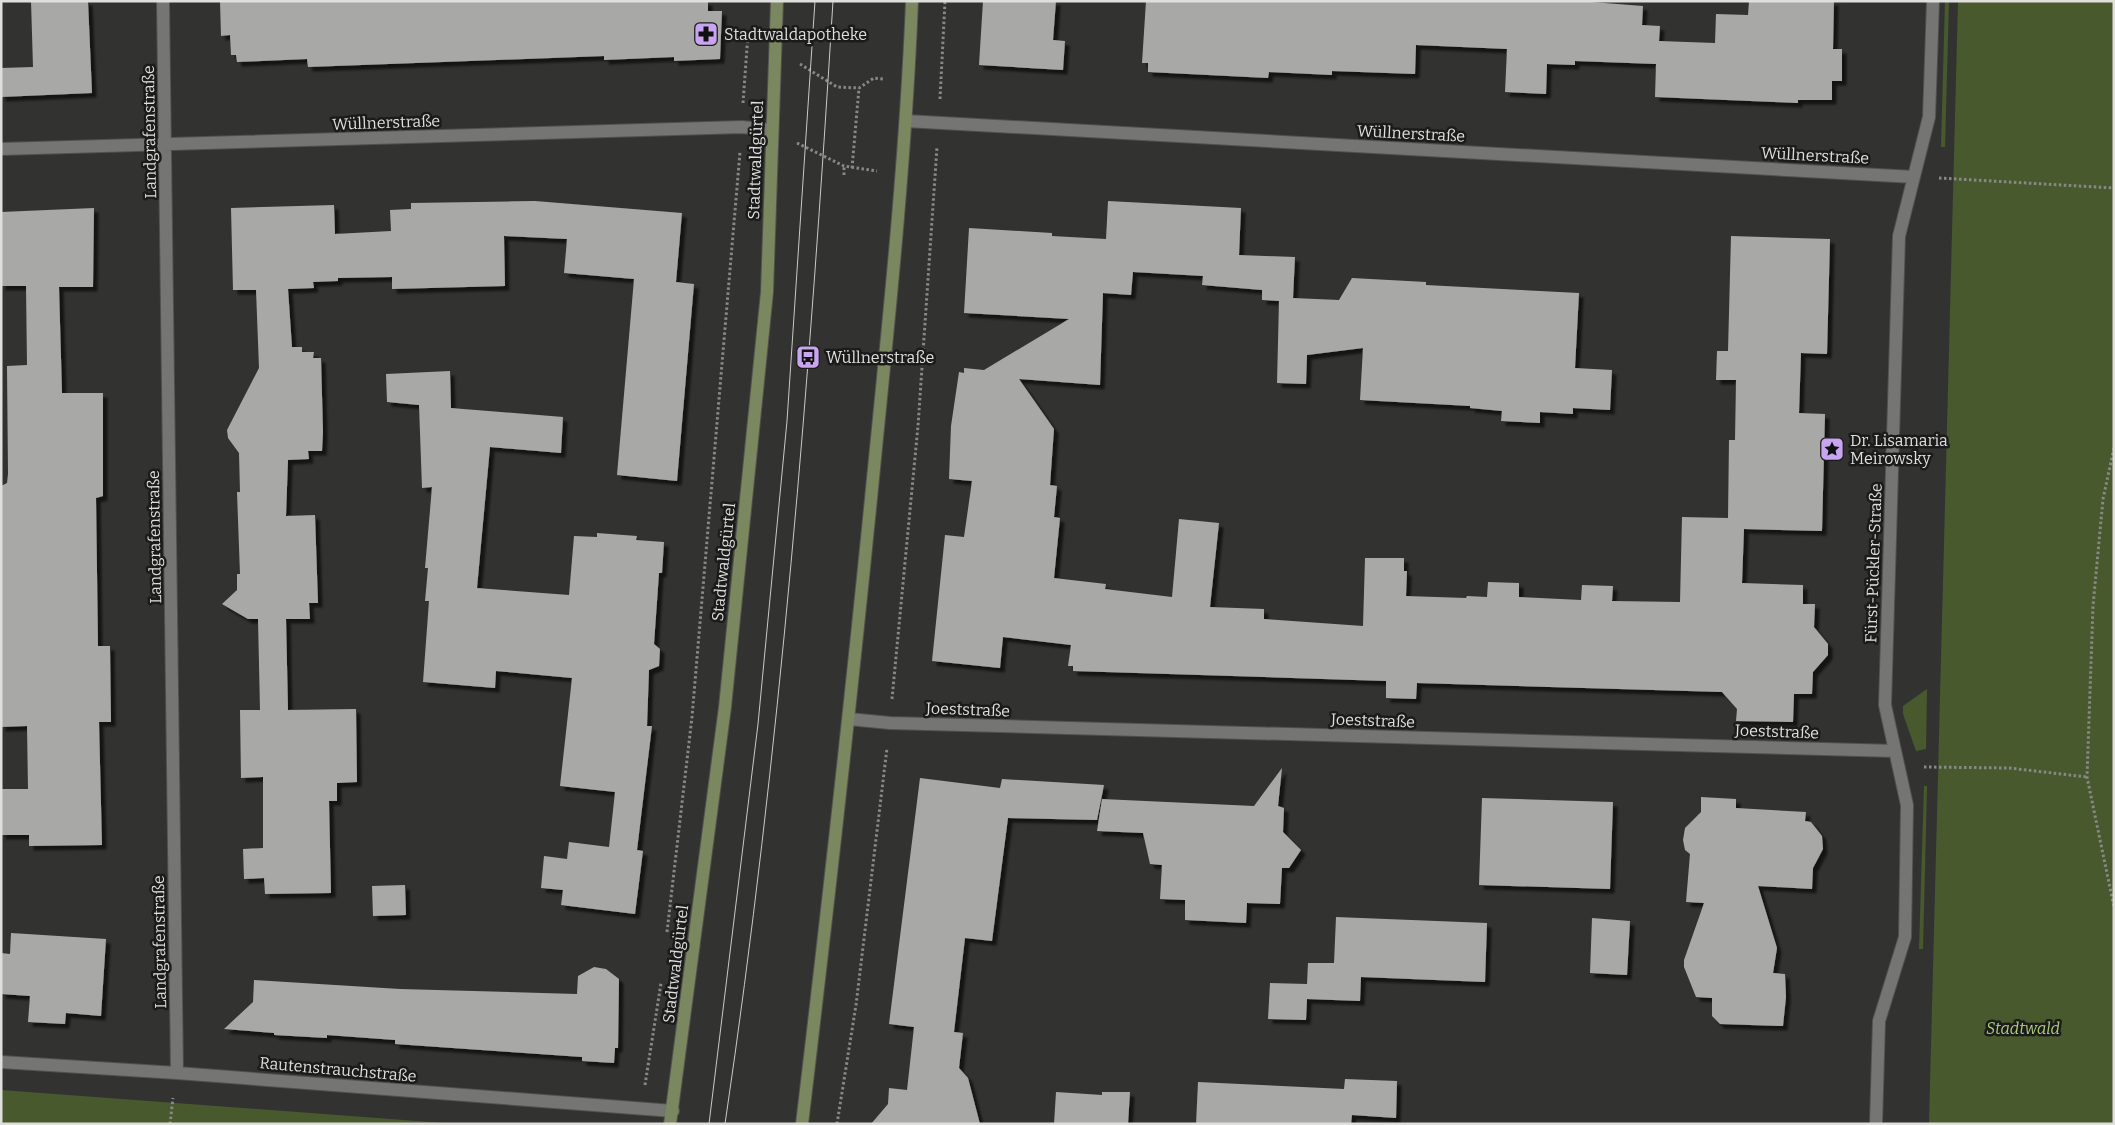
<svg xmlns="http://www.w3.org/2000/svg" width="2115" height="1125" font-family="Bitter,serif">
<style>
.green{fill:#49592e}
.building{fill:#a8a9a6;filter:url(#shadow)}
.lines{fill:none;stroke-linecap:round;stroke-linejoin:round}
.minor-casing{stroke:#515250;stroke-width:14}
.secondary-casing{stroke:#515250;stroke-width:14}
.path{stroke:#888886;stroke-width:3;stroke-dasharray:2.5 2.5;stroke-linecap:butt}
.minor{stroke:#757673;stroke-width:12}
.secondary{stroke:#7b875e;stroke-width:12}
.tram{stroke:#cacac8;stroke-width:1}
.labels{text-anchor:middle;stroke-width:5;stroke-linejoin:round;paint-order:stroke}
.poi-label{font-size:16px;fill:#dfdfdd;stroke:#1a1b1a;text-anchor:start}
.street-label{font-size:16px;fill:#dfdfdd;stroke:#1a1b1a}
.park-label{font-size:16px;font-style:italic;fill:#aecd7a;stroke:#1a1b1a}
</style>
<defs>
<filter id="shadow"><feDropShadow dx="4.5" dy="4.5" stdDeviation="1" flood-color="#0009"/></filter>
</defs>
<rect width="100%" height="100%" fill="#323331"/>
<path class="green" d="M 1945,1 L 1949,1 L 1945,147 L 1941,147 Z
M 1958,1 L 2114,1 L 2114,1124 L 1929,1124 Z
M 1927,689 L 1926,749 L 1916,751 L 1903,714 L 1903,706 Z
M 1924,786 L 1927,786 L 1923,949 L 1919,949 Z
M 1,1090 L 457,1124 L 1,1124 Z"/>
<path class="building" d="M 31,1 L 88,1 L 92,93 L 1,97 L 1,68 L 33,67 Z
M 220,1 L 708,1 L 708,11 L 722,11 L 720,59 L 674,61 L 674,57 L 604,60 L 604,56 L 308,67 L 307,59 L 237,62 L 236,55 L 231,55 L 230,35 L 221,36 Z
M 983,1 L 1056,1 L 1053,40 L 1065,41 L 1063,70 L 979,65 Z
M 1146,1 L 1579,1 L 1643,6 L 1642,25 L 1660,26 L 1659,41 L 1715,43 L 1716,14 L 1748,15 L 1749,1 L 1834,1 L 1833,49 L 1842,49 L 1842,81 L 1832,81 L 1832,100 L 1798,100 L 1798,103 L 1655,97 L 1656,64 L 1575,61 L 1575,65 L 1547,64 L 1546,94 L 1505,92 L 1507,49 L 1416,45 L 1415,74 L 1332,71 L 1332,75 L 1269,72 L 1268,78 L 1148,72 L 1148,63 L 1142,63 Z
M 535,201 L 682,213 L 676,282 L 694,284 L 677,481 L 617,475 L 634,279 L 564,273 L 567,239 L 504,236 L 505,286 L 392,289 L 392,277 L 338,278 L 338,281 L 313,282 L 314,288 L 288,289 L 292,347 L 302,347 L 302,352 L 314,352 L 313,358 L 321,358 L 323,432 L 322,451 L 308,451 L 309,459 L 288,460 L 286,516 L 315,515 L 318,603 L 309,603 L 310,619 L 286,619 L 288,710 L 356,709 L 357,782 L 337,783 L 337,801 L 329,801 L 331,893 L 265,894 L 264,878 L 244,879 L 243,849 L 263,848 L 263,777 L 241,778 L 240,710 L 260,710 L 258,619 L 248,619 L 222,604 L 237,590 L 237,574 L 240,574 L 237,492 L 240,492 L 239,453 L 228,438 L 227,430 L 259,368 L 256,290 L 233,290 L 231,208 L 334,205 L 335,234 L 391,231 L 390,210 L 411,209 L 411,203 Z
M 1108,201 L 1241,208 L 1239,255 L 1295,257 L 1293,298 L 1339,300 L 1352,278 L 1426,282 L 1426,285 L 1579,293 L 1575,368 L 1612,370 L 1610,410 L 1573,408 L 1573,414 L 1540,412 L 1540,423 L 1501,421 L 1502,411 L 1470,408 L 1470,406 L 1360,400 L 1363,348 L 1307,355 L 1306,384 L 1277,383 L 1279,301 L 1262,300 L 1262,290 L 1202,285 L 1203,276 L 1133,272 L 1131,295 L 1103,293 L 1100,385 L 1019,379 L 1054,429 L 1050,485 L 1057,486 L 1054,517 L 1060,518 L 1054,578 L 1106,584 L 1105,589 L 1172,597 L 1179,519 L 1219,523 L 1210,607 L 1264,609 L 1264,619 L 1363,626 L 1365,558 L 1404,558 L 1404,571 L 1407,571 L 1406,596 L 1466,598 L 1467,596 L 1487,597 L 1488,582 L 1519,583 L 1519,597 L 1581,600 L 1582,585 L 1613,586 L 1612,601 L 1680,602 L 1682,517 L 1728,518 L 1729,440 L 1735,440 L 1736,380 L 1716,380 L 1717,351 L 1728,351 L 1731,236 L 1830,239 L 1827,354 L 1801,353 L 1799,413 L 1825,414 L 1822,531 L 1744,529 L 1742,583 L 1803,585 L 1803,604 L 1815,604 L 1814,627 L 1828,644 L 1828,655 L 1813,672 L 1812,694 L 1794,694 L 1793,722 L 1736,721 L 1737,709 L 1722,692 L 1417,683 L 1416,699 L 1386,698 L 1386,681 L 1073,671 L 1073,666 L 1068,666 L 1071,645 L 1003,637 L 1000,668 L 932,661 L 945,535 L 964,537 L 972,481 L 949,479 L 951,426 L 959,372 L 964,373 L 964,368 L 984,370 L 1069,319 L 964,313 L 969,228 L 1052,233 L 1052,236 L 1106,239 Z
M 94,208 L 93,287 L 59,287 L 62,393 L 103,393 L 103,496 L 96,498 L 98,646 L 110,646 L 111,722 L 99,722 L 102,845 L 29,846 L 29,835 L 1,835 L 1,789 L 28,789 L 27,726 L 1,727 L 1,486 L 7,483 L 8,474 L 7,366 L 27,365 L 26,286 L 1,286 L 1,212 Z
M 450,371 L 451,408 L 563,417 L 561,453 L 490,447 L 477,588 L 569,595 L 574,536 L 597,537 L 597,533 L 637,536 L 636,540 L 664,542 L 662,573 L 659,573 L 654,644 L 660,649 L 659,666 L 649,670 L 647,726 L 652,726 L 637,850 L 643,851 L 635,914 L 561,905 L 563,890 L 541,888 L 544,856 L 567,859 L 569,842 L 609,847 L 615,792 L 560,786 L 572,678 L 496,671 L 495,688 L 423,682 L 429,601 L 425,601 L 428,568 L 425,568 L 432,487 L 422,488 L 419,405 L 387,402 L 386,374 Z
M 1282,768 L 1278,806 L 1284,808 L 1283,832 L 1301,850 L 1289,868 L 1282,868 L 1280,904 L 1247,903 L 1246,923 L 1185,920 L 1185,900 L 1160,899 L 1162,865 L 1150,864 L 1143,833 L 1097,831 L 1102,799 L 1254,806 Z
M 920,778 L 1000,788 L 1002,779 L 1104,785 L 1097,820 L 1008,818 L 992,941 L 965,938 L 954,1032 L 963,1033 L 959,1068 L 968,1078 L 980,1124 L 871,1124 L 888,1104 L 889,1088 L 907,1090 L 914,1027 L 889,1024 Z
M 1701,797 L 1736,799 L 1736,808 L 1806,812 L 1805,821 L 1811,822 L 1822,836 L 1823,849 L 1813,868 L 1812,889 L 1758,886 L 1777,948 L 1773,973 L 1785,974 L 1786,997 L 1783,1026 L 1720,1024 L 1712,1016 L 1712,998 L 1696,997 L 1684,967 L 1684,960 L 1704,903 L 1686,902 L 1690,854 L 1685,850 L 1683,840 L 1685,828 L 1701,812 Z
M 1482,798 L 1613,802 L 1610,889 L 1479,885 Z
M 405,885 L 406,915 L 373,916 L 372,886 Z
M 1336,917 L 1487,923 L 1485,982 L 1361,977 L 1360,1001 L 1307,999 L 1306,1020 L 1268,1019 L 1270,983 L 1307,984 L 1308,963 L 1334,963 Z
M 1592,918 L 1630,921 L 1627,975 L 1590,973 Z
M 11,933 L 106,939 L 101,1016 L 66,1013 L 65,1024 L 28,1022 L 30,996 L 1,994 L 1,953 L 10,954 Z
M 594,967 L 606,969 L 619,979 L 618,1048 L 615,1048 L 614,1063 L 582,1061 L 582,1057 L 395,1044 L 395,1040 L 327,1035 L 327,1038 L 274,1035 L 274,1033 L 224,1029 L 253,1002 L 254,980 L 400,989 L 577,994 L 578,976 Z
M 1345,1079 L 1397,1081 L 1396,1118 L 1352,1115 L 1351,1124 L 1196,1124 L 1198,1082 L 1344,1089 Z
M 1056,1092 L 1102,1095 L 1102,1092 L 1130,1092 L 1128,1124 L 1054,1124 Z"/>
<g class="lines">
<g class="minor-casing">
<path id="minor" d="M 163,1 L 177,1073
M 906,121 L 1914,177
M 1,149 L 742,127 L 772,130
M 849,719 L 890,723 L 1895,751
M 1,1062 L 177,1073 L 673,1111
M 1876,1124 L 1879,1021 L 1905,937 L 1907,805 L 1885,705 L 1899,236 L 1929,117 L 1933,1"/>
</g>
<g class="secondary-casing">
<path id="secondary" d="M 670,1124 L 725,707 L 767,292 L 777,1
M 802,1124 C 829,898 854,673 876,448 C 891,299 906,150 912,1"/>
</g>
<path class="path" d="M 800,64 L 837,87 L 859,88 L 874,78 L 883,79
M 940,99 L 945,1
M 743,103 L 748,34
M 797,143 L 844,166 L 877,171
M 852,168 L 859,88
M 844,175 L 844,166
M 1939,178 L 2114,188
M 2114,448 L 2103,499 L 2093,606 L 2087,777 L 2114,907
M 892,699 L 918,426 L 937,147
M 1924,767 L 2009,768 L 2087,777
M 667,932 L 692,717 L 740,152
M 645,1085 L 661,983
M 170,1124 L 173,1098
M 837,1124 L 856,1005 L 887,748"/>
<use href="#minor" class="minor"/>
<use href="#secondary" class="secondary"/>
<path class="tram" d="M 709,1124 L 758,724 L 787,421 L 815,1
M 725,1124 C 780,752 810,376 833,1"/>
</g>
<defs>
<g id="pharmacy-square" transform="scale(1.25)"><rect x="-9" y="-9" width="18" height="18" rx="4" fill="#c8a6ef" stroke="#1a1b1a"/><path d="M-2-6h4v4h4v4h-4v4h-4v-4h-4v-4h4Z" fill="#111"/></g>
<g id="bus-square" transform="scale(1.25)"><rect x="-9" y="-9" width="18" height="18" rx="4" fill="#c8a6ef" stroke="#1a1b1a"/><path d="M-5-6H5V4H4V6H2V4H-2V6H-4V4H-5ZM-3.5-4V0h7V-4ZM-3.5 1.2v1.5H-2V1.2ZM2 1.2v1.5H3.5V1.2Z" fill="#111"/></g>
<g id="sight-square" transform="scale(1.25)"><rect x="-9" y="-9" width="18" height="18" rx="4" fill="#c8a6ef" stroke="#1a1b1a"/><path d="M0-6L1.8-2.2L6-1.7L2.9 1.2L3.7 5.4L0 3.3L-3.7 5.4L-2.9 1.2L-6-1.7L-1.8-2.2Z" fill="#111"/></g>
</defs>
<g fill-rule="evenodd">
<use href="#pharmacy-square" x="706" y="34"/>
<use href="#bus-square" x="808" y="357"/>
<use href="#sight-square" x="1832" y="449"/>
</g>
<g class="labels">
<g class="poi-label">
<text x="724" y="40">Stadtwaldapotheke</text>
<text x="826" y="363">Wüllnerstraße</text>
<text x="1850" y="446">Dr. Lisamaria<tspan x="1850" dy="18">Meirowsky</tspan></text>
</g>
<g class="street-label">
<text transform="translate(386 122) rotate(-2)" y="6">Wüllnerstraße</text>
<text transform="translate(149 132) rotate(-91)" y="6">Landgrafenstraße</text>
<text transform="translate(1411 133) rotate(3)" y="6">Wüllnerstraße</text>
<text transform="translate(1815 155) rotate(3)" y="6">Wüllnerstraße</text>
<text transform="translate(755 160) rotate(-88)" y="6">Stadtwaldgürtel</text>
<text transform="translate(154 537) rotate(-91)" y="6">Landgrafenstraße</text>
<text transform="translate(723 562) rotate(-84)" y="6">Stadtwaldgürtel</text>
<text transform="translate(1873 563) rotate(-88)" y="6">Fürst-Pückler-Straße</text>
<text transform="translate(968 709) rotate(2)" y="6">Joeststraße</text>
<text transform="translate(1373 720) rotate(2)" y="6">Joeststraße</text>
<text transform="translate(1777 731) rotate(2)" y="6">Joeststraße</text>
<text transform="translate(159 942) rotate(-91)" y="6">Landgrafenstraße</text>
<text transform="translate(675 964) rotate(-83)" y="6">Stadtwaldgürtel</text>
<text transform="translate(338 1069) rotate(5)" y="6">Rautenstrauchstraße</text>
</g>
<g class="park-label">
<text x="2023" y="1034">Stadtwald</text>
</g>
</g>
<rect width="2115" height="1125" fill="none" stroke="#dfdfdd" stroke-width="5"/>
</svg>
